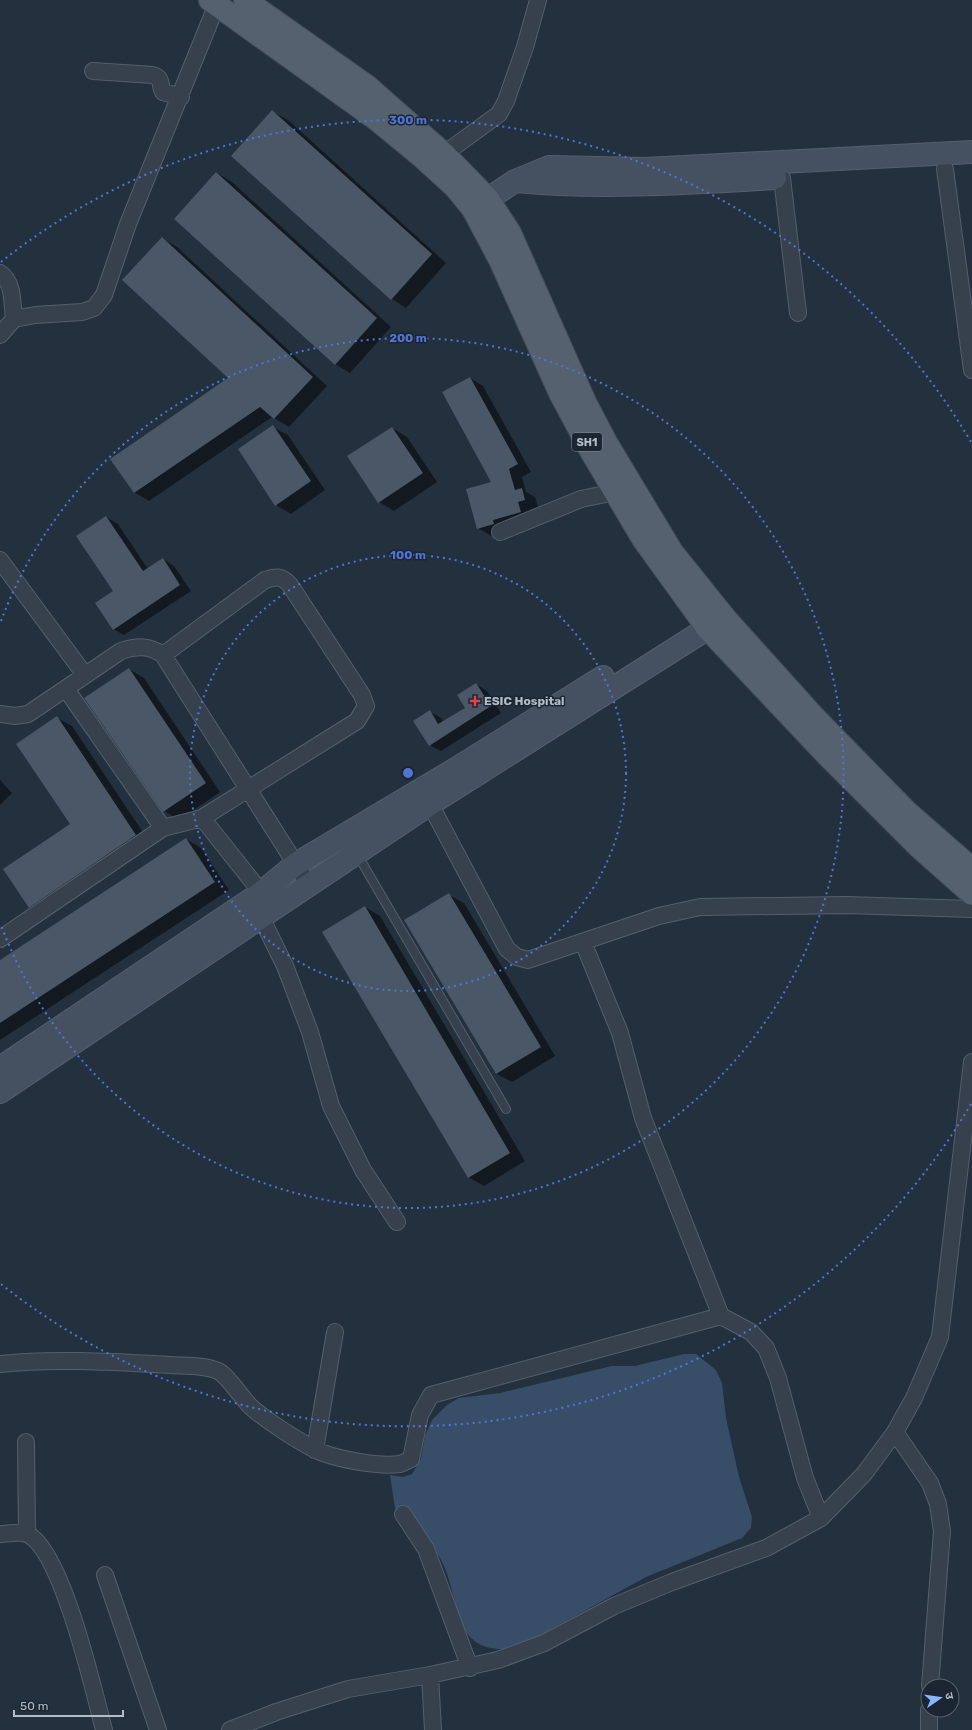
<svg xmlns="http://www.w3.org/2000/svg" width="972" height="1730" font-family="Rubik,'Noto Sans Devanagari',sans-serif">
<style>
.water{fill:#384e68}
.shadow{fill:#0007}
.building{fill:#495767}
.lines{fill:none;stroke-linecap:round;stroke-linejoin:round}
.lane-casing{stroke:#555f6c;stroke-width:10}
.street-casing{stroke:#555f6c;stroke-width:18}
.secondary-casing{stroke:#555f6c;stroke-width:24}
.primary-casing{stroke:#434d5a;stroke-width:24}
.lane{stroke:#37414e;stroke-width:8}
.street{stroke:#37414e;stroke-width:16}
.secondary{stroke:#455161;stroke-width:22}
.primary{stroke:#55616e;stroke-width:22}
.ring{fill:none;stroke:#5274d3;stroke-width:2;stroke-dasharray:2 4}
.health-dot{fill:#e0444e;stroke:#1c2633;stroke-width:1.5}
.labels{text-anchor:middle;stroke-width:3;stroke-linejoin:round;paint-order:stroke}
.shield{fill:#1c2633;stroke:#868f9c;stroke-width:1}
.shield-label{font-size:11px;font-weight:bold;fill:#b3bcc9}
.poi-label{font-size:12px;font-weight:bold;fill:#b3bcc9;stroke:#1c2633;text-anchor:start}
.centre{fill:#5274d3;stroke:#1c2633;stroke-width:2}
.ring-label{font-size:12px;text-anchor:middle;font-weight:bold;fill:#5274d3;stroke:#1c2633;stroke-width:3;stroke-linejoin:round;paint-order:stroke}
</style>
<rect width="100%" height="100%" fill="#23303e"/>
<path class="water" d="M 684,1354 L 696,1354 L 716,1370 L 722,1383 L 726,1418 L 739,1477 L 752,1517 L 751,1528 L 742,1538 L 646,1577 L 517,1648 C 454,1657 461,1609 445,1568 C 439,1554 430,1543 421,1532 C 412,1520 409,1514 395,1508 L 390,1475 L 403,1477 L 412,1474 L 421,1459 L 425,1436 L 432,1420 L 447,1405 L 459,1398 L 500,1393 L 612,1366 L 635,1366 Z"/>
<path class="shadow" d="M 273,112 L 288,120 L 446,263 L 406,308 L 392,299 Z
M 217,173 L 232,182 L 391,327 L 350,373 L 335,364 Z
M 162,238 L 177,247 L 327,386 L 289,427 L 272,417 L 149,501 L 134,492 L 230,378 Z
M 470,378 L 483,386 L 531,472 L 522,477 L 526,492 L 535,497 L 538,507 L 531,509 L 534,520 L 507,531 L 491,536 L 478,528 L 493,483 Z
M 273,427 L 288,435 L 325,490 L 291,514 L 276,505 Z
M 392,428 L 407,437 L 437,482 L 394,511 L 379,502 Z
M 106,517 L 118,524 L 148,569 L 163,559 L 174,566 L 191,591 L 124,635 L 113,629 L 114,592 Z
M 129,669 L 144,678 L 220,792 L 179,820 L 164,811 Z
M 476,684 L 487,691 L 501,713 L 441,751 L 429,745 L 430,712 L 441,718 L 443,722 L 466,708 Z
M 57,718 L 72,726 L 150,843 L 44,916 L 29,907 L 72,825 Z
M 0,780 L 12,793 L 0,805 Z
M 186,839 L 201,848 L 229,890 L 0,1040 L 0,961 Z
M 449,895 L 464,903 L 555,1056 L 512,1082 L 497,1074 L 406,921 Z
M 365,907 L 380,916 L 525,1161 L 484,1186 L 468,1177 Z"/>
<path class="building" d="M 272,110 L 432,254 L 391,300 L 231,156 Z
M 216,172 L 377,318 L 335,365 L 174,219 Z
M 162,237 L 313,377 L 274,419 L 260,407 L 134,493 L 110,459 L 228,378 L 122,280 Z
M 470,377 L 518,464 L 509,469 L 515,490 L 522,488 L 525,500 L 518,502 L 521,512 L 493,520 L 494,524 L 477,529 L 466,489 L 491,482 L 442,392 Z
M 273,425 L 311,481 L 275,506 L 238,449 Z
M 392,427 L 423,473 L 378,503 L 347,456 Z
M 106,516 L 143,571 L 163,558 L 180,585 L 113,630 L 95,603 L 113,591 L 76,536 Z
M 129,668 L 206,783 L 163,812 L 84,698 Z
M 476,683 L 491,706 L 429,746 L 413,721 L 430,710 L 438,724 L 465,708 L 457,695 Z
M 57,716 L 136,835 L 29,908 L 3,869 L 70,824 L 16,744 Z
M 186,838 L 215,882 L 0,1023 L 0,960 Z
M 449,893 L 541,1047 L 496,1074 L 404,920 Z
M 365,906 L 510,1153 L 468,1178 L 322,932 Z"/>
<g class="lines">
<g class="lane-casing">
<path id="lane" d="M 357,854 L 506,1109"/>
</g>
<g class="street-casing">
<path id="street" d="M 93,71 L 153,75 C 163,78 159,84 163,92 L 181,97
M 444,154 L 499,114 L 506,101 L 525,47 L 538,0
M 945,169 L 972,370
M 782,178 L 798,313
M 0,273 C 14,282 12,304 14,319
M 0,335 L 14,319 L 35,315 L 82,312 L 94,308 L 104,295 L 128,224 L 217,4
M 500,532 L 581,499 L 615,492 L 625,488
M 0,560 L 85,675
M 66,689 L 163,828 L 202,818 L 268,901
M 0,714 L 15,716 L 28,714 L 121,651 C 137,646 149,645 163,655
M 430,804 L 507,949 L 517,957 L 528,960 L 659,916 L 700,907 L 846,905 L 972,909
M 202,818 L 357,721 L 366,706 L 362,695 L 290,585 C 281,575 276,577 265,580 L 163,655 L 309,885
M 261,917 L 285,966 L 310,1032 L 331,1106 L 363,1170 L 397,1222
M 0,939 L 163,828
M 583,942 L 620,1033 L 643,1118 L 721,1316 L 751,1332 L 766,1348 L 778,1378 L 805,1478 L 821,1518
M 0,1364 C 53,1358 116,1362 170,1365 C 185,1366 205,1365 218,1371 C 227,1375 242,1398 251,1407 C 267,1421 295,1439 314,1449 C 333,1459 379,1467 400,1464 C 404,1463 408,1460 411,1459 L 420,1415 L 431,1395 L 721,1316
M 895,1432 L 930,1483 L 938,1504 L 942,1531 L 930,1686
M 26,1442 L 27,1534
M 315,1450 L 335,1332
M 403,1514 L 426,1549 L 470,1668
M 0,1534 C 8,1534 20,1531 27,1534 C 62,1549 94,1692 104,1730
M 105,1575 L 158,1730
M 430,1675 L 433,1730
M 230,1730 L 276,1712 L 348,1689 L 430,1675 L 498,1660 L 544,1643 L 614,1606 L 672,1582 L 766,1548 L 821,1518 L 864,1474 L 895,1432 L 914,1398 L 940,1337 L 972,1062
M 929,1730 L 929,1710"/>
</g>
<g class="secondary-casing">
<path id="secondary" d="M 516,181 C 602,189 689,183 775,178
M 473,209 L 515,181 L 549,167 L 646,169 L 972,152
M 0,1068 L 261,893 L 296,864 L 454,770 L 603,677
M 0,1092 L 430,804 L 724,618"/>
</g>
<g class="primary-casing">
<path id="primary" d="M 210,0 L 376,119 L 421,156 L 455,187 L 473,209 L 500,260 L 560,393 L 592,453 L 643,539 L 708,629 L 826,754 L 919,847 L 972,894
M 245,0 L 367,86 L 444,154 L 488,199 L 510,233 L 585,402 L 607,444 L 672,552 L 725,618 L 815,718 L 906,811 L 972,869"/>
</g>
<use href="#lane" class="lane"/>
<use href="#street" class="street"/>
<use href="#secondary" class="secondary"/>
<use href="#primary" class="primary"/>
</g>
<g class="ring">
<circle cx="408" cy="773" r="218"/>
<path d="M1 621A435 435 0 1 1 1 925"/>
<path d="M971 1104A653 653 0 0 1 1 1284M1 262A653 653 0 0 1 971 442"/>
</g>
<path class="health-dot" d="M473 695h4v4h4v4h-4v4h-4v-4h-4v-4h4z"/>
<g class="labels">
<rect class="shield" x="572" y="433" width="30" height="18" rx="3"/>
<g class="shield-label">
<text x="587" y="446">SH1</text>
</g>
<g class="poi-label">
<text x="484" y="705">ESIC Hospital</text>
</g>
</g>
<circle cx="408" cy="773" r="6" class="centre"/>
<g class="ring-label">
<text x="408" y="124">300 m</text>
<text x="408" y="342">200 m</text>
<text x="408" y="559">100 m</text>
</g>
<g transform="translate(940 1698) rotate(77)"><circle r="19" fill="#1c2633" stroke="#58626f"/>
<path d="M0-3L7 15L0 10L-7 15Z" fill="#86b8fb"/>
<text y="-6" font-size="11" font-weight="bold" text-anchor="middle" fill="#b3bcc9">उ</text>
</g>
<path d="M14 1710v6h109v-6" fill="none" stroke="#b3bcc9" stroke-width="2"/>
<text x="20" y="1710" font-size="12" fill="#b3bcc9" stroke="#1c2633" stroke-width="3" paint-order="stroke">50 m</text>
</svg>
